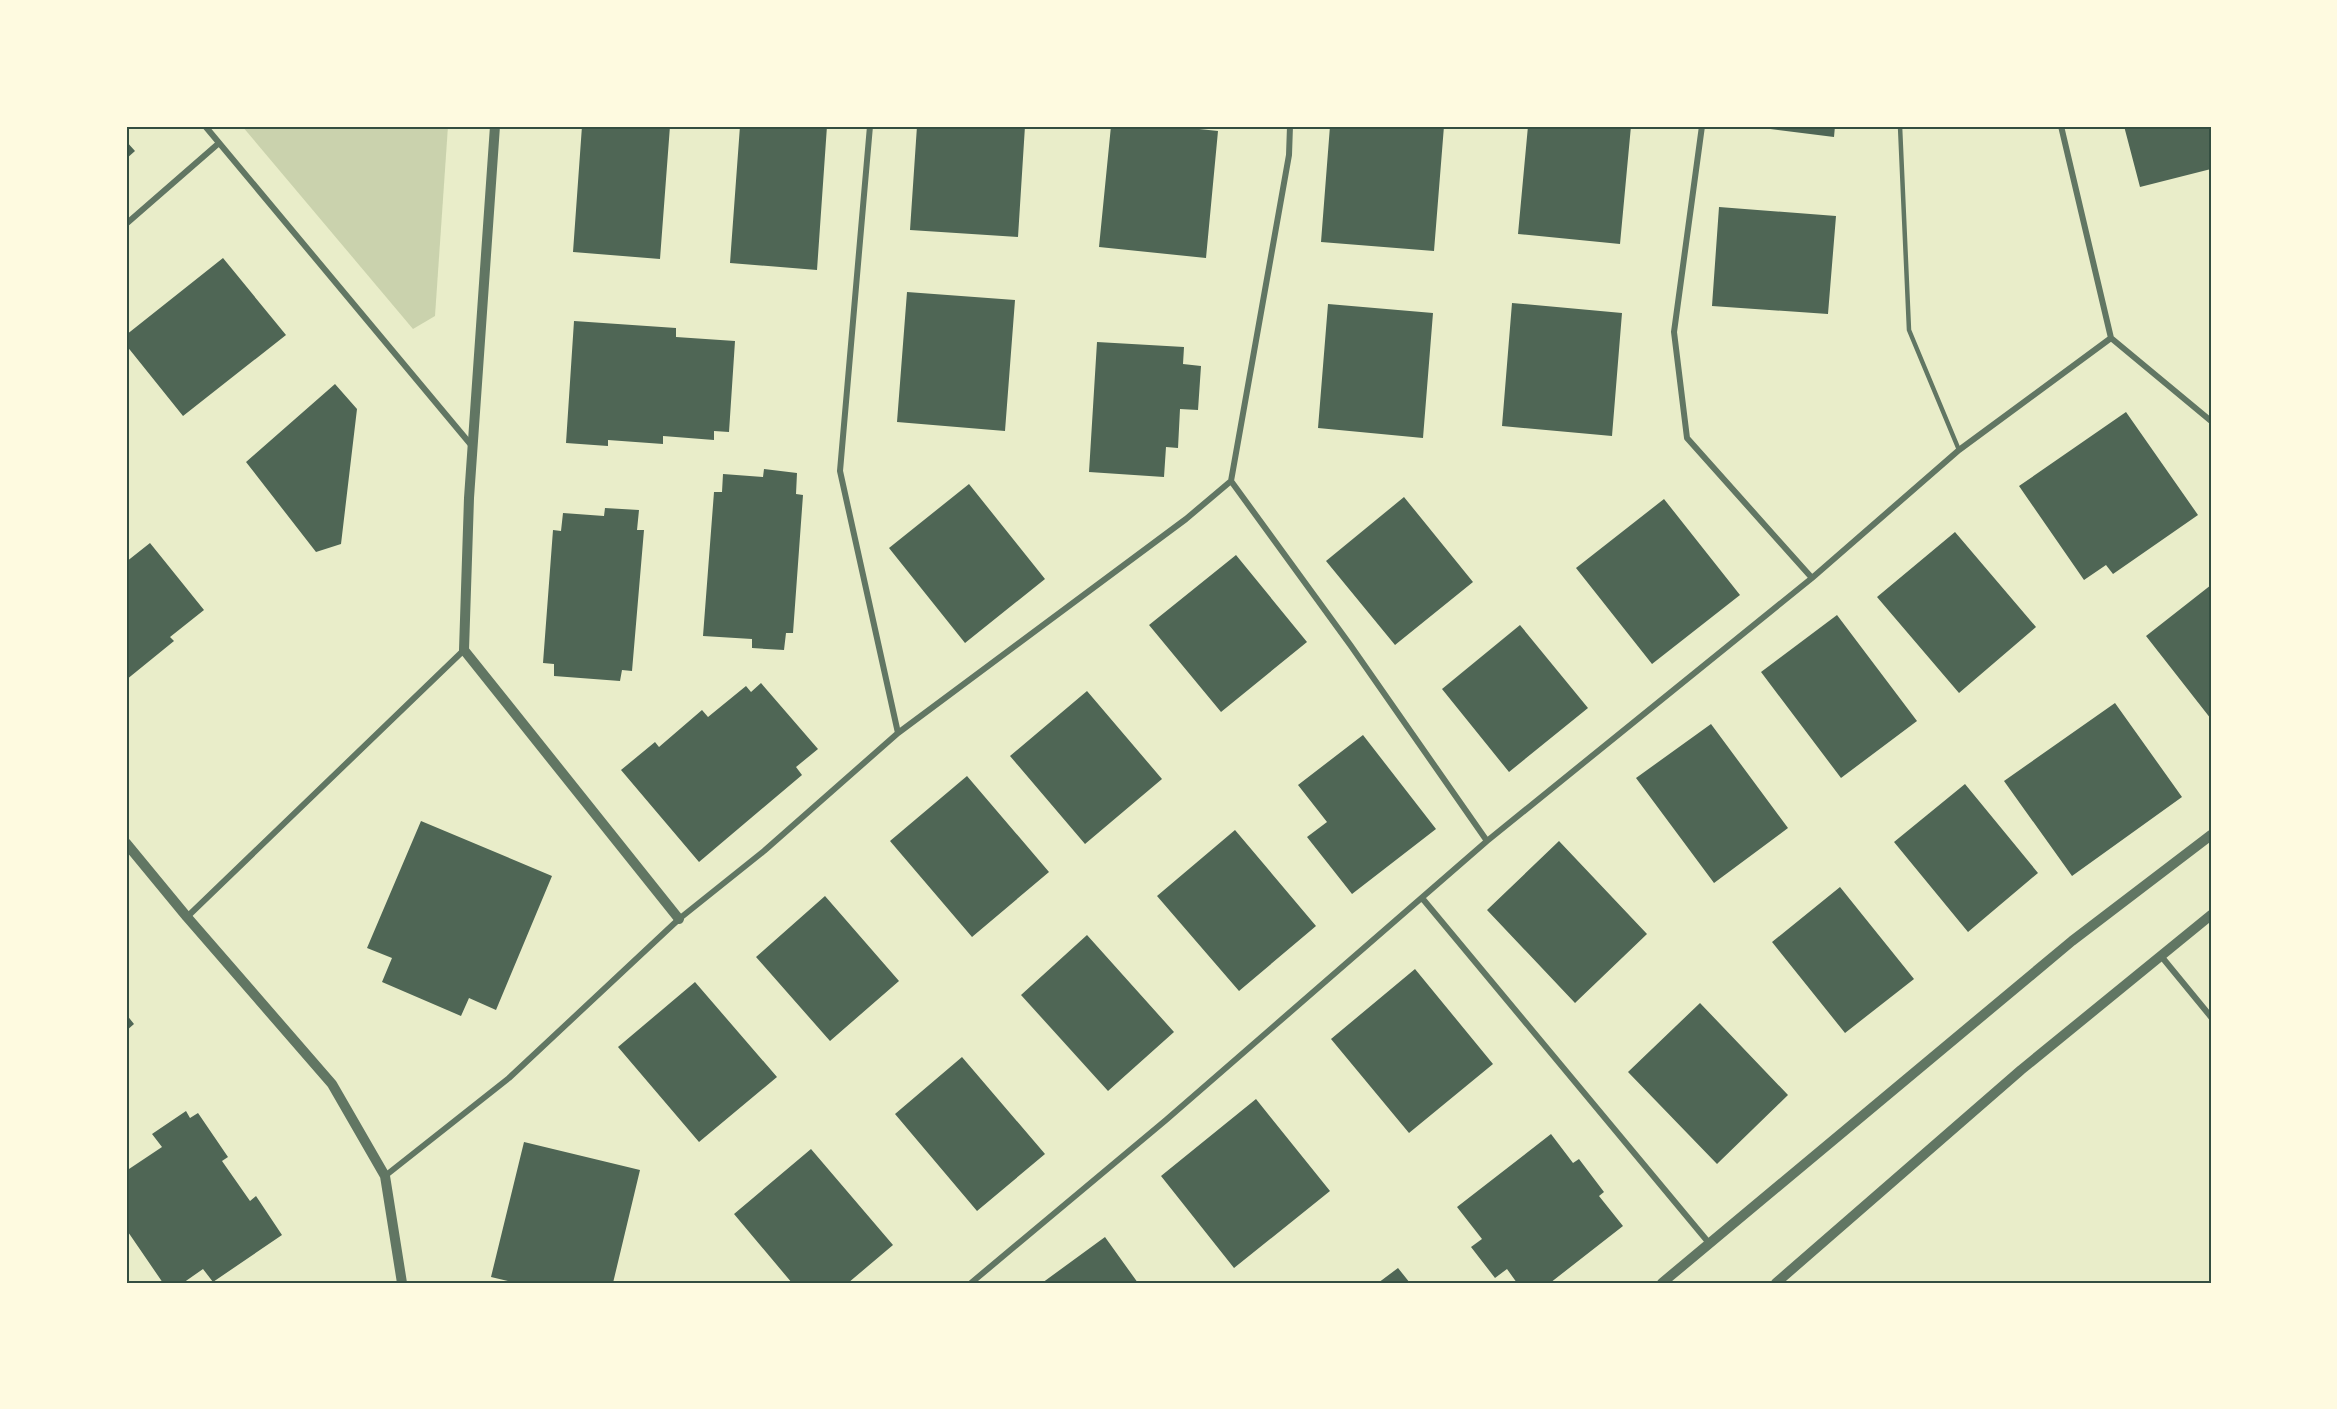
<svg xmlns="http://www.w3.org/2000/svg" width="2337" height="1409" font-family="Karla,sans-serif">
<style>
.green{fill:#cad2ad}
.building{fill:#4f6655}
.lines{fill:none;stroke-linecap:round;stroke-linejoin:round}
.service{stroke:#617663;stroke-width:4.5}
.minor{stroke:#617663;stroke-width:6}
.tertiary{stroke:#617663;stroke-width:10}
.neatline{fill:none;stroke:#344e41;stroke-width:2}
</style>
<rect width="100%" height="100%" fill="#e9edc9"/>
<path class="green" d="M 242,126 L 448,126 L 435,316 L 413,329 Z"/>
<path class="building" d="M 582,126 L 670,126 L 660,259 L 573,252 Z
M 740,126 L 827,126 L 817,270 L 730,263 Z
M 917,126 L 1025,126 L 1018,237 L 910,230 Z
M 1111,126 L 1171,126 L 1218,131 L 1206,258 L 1099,247 Z
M 1330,126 L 1444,126 L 1434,251 L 1321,242 Z
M 1528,126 L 1631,126 L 1620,244 L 1518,234 Z
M 1747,126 L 1835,126 L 1834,137 Z
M 2124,126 L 2211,126 L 2211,169 L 2140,187 Z
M 126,141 L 135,151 L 126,159 Z
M 1719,207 L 1836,216 L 1828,314 L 1712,306 Z
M 223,258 L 286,335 L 183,416 L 126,345 L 126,335 Z
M 907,292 L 1015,300 L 1005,431 L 897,422 Z
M 1512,303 L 1622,313 L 1612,436 L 1502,426 Z
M 1328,304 L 1433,313 L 1423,438 L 1318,428 Z
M 574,321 L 676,328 L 676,337 L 735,341 L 729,432 L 714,431 L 714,440 L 663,436 L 663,444 L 608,440 L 608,446 L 566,443 Z
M 1097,342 L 1184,347 L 1183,364 L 1201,366 L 1198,410 L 1180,409 L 1178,448 L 1166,447 L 1164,477 L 1089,472 Z
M 335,384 L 357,409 L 341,544 L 316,552 L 246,462 Z
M 2126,412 L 2198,515 L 2113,574 L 2106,565 L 2084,580 L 2019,486 Z
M 764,469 L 797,473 L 796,494 L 803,495 L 793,633 L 786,633 L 784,650 L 752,648 L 752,639 L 703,636 L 714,492 L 722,492 L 723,474 L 763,477 Z
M 969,484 L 1045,579 L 965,643 L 889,548 Z
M 1404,497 L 1473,582 L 1395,645 L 1326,561 Z
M 1664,499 L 1740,595 L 1652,664 L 1576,568 Z
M 605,508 L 639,510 L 637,530 L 644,530 L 632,671 L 622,670 L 620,681 L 554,676 L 554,664 L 543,663 L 553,530 L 561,531 L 563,513 L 604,516 Z
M 1955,532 L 2036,627 L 1959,693 L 1877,597 Z
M 150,543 L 204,610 L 170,637 L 174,641 L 126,680 L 126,562 Z
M 1236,555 L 1307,642 L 1221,712 L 1149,625 Z
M 2211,585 L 2211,719 L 2146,636 Z
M 1837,615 L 1917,721 L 1841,778 L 1761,672 Z
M 1520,625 L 1588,708 L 1509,772 L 1442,689 Z
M 761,683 L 818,749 L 796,767 L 802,775 L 699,862 L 621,770 L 655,742 L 659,747 L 702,710 L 708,717 L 746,686 L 751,692 Z
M 1087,691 L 1162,779 L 1085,844 L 1010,756 Z
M 2115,703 L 2182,797 L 2072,876 L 2004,781 Z
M 1711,724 L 1788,828 L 1714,883 L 1636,778 Z
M 1363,735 L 1436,829 L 1352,894 L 1307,837 L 1327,822 L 1298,785 Z
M 967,776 L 1049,872 L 972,937 L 890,841 Z
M 1965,784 L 2038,873 L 1968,932 L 1894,842 Z
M 421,821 L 552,876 L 496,1010 L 469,998 L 461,1016 L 382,982 L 392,958 L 367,948 Z
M 1235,830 L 1316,926 L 1239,991 L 1157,896 Z
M 1559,841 L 1647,934 L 1575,1003 L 1487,910 Z
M 1840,887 L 1914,979 L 1845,1033 L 1772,942 Z
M 825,896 L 899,981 L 830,1041 L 756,957 Z
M 1087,935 L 1174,1032 L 1108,1091 L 1021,995 Z
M 1415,969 L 1493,1064 L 1409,1133 L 1331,1039 Z
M 695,982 L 777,1077 L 699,1142 L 618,1047 Z
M 1700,1003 L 1788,1095 L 1717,1164 L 1628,1072 Z
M 126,1014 L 134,1024 L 126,1031 Z
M 962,1057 L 1045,1154 L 977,1211 L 895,1114 Z
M 1256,1099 L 1330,1191 L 1234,1268 L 1161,1176 Z
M 186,1111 L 190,1118 L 198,1113 L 228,1157 L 222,1161 L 250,1201 L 256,1196 L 282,1235 L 213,1282 L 203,1269 L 183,1283 L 163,1283 L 126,1229 L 126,1171 L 162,1147 L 152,1134 Z
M 1551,1134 L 1573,1163 L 1579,1159 L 1604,1192 L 1599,1196 L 1623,1226 L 1550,1283 L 1517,1283 L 1507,1269 L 1495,1278 L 1471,1247 L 1482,1239 L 1457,1207 Z
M 524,1142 L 640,1170 L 613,1283 L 516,1283 L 491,1277 Z
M 811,1149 L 893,1245 L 848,1283 L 792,1283 L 734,1214 Z
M 1105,1237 L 1138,1283 L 1042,1283 Z
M 1398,1268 L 1410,1283 L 1378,1283 Z"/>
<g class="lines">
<path class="service" d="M 1900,126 L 1909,330 L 1959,450"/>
<path class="minor" d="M 205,126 L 472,446
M 870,126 L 840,471 L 898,733
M 1702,126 L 1674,332 L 1687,438 L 1812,578
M 2061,126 L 2111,338 L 2211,421
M 126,224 L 219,143
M 1231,481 L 1351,646 L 1487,841
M 1422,898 L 1709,1243
M 187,917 L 464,650
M 2161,956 L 2211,1017
M 385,1176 L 509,1078 L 679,919 L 764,851 L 898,733 L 1186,519 L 1231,481 L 1289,155 L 1290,126
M 971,1283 L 1166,1120 L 1487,841 L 1812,578 L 1959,450 L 2111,338"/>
<path class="tertiary" d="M 495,126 L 469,498 L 464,650 L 679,919
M 126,843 L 187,917 L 332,1084 L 385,1176 L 402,1283
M 1662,1283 L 2072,941 L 2211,835
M 1776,1283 L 2021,1070 L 2211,915"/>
</g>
<rect width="2337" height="1409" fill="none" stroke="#fefae0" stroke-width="255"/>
<rect x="128" y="128" width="2082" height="1154" class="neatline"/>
</svg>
